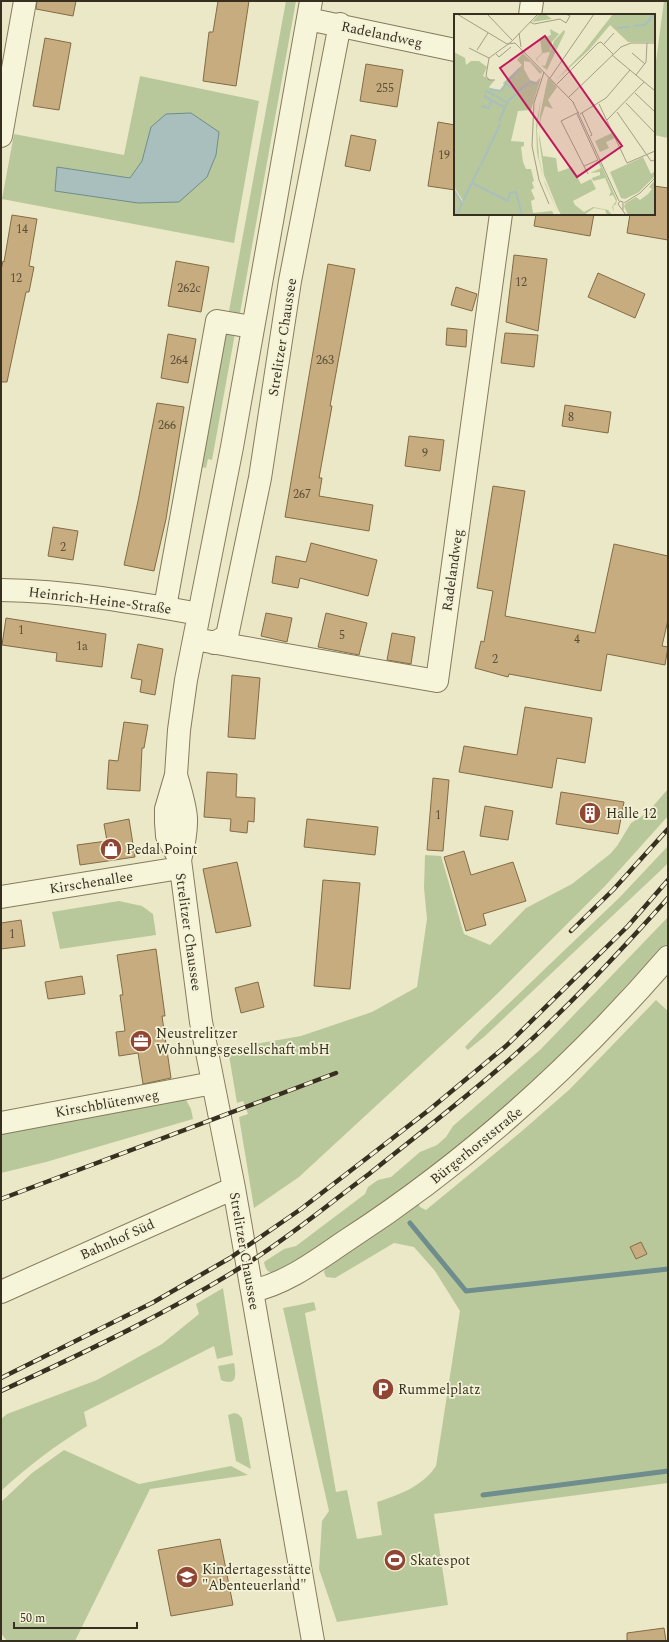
<svg xmlns="http://www.w3.org/2000/svg" width="669" height="1642" font-family="Spectral,serif">
<style>
.green{fill:#b9c89b;fill-rule:evenodd}
.water{fill:#a8bfbd;stroke:#6f8d8c}
.lines{fill:none;stroke-linecap:round;stroke-linejoin:round}
.stream{stroke:#6f8d8c;stroke-width:5}
.building{fill:#c6ac7f;stroke:#836b45}
.minor-casing{stroke:#857b5d;stroke-width:24}
.minor{stroke:#f6f4d9;stroke-width:22}
.rail-casing{stroke:#373020;stroke-width:4.5}
.rail{stroke:#f3f1d6;stroke-width:3;stroke-dasharray:9;stroke-linecap:butt}
.labels{text-anchor:middle;stroke-width:3.5;stroke-linejoin:round;paint-order:stroke}
.number-label{font-size:12px;fill:#5b4f38}
.street-label{font-size:14px;fill:#373020;stroke:#f3f1d6}
.poi-label{font-size:14px;fill:#373020;stroke:#f3f1d6;text-anchor:start}
.inset-river{fill:none;stroke:#a8bfbd;stroke-width:2}
.inset-road{fill:none;stroke:#a39e84;stroke-width:1}
.view{fill:#c2185b;fill-opacity:0.15;stroke:#c2185b;stroke-width:2}
.inset-edge{fill:none;stroke:#373020;stroke-width:2}
</style>
<rect width="100%" height="100%" fill="#ebe8c7"/>
<path class="green" d="M 286,1 L 296,1 L 240,313 L 229,311 Z
M 664,1 L 668,1 L 668,138 L 654,135 L 654,76 Z
M 140,76 L 259,101 L 234,243 L 2,199 L 14,134 L 124,155 ZM 151,127 L 138,203 L 101,175 L 130,178 L 142,161 Z
M 223,325 L 236,328 L 212,460 L 208,459 L 206,468 L 201,467 Z
M 668,789 L 668,816 L 606,885 L 494,997 L 299,1177 L 254,1208 L 239,1117 L 248,1114 L 243,1101 L 237,1103 L 228,1049 L 301,1036 L 372,1012 L 417,987 L 427,919 L 424,888 L 425,855 L 441,856 L 464,934 L 490,945 L 526,908 L 572,884 L 610,854 L 617,846 L 631,823 L 647,813 Z
M 668,846 L 668,863 L 660,871 L 485,1036 L 468,1050 L 465,1047 L 480,1031 L 620,897 Z
M 119,901 L 142,906 L 153,914 L 156,935 L 60,949 L 52,912 Z
M 668,917 L 668,943 L 632,986 L 508,1106 L 393,1200 L 280,1273 C 270,1273 266,1273 264,1262 L 284,1249 L 296,1246 L 365,1194 L 368,1187 L 378,1180 L 391,1177 L 420,1152 L 437,1145 L 446,1137 L 453,1126 L 541,1049 Z
M 656,1000 L 668,1011 L 668,1483 L 434,1514 L 448,1605 L 337,1622 L 319,1569 L 322,1521 L 329,1511 L 283,1308 L 314,1302 L 316,1310 L 305,1313 L 336,1492 L 347,1490 L 357,1539 L 382,1535 L 377,1502 C 399,1495 423,1486 436,1466 L 460,1311 L 435,1271 L 414,1247 L 394,1243 L 335,1278 L 326,1277 L 324,1272 L 328,1262 L 417,1201 L 420,1207 L 426,1210 L 522,1131 L 570,1089 Z
M 185,1098 L 191,1109 L 193,1119 L 46,1162 L 1,1173 L 1,1131 Z
M 223,1288 L 233,1355 L 217,1359 L 214,1346 L 84,1412 L 87,1426 C 56,1445 28,1466 1,1491 L 1,1419 L 7,1414 L 97,1380 L 162,1344 L 199,1314 L 196,1304 Z
M 234,1363 C 236,1374 238,1387 221,1380 L 218,1366 Z
M 234,1413 L 238,1414 L 242,1418 L 251,1469 L 236,1461 L 228,1415 Z
M 64,1450 L 139,1484 L 231,1466 L 248,1475 L 150,1489 L 75,1641 L 7,1641 L 1,1633 L 1,1502 L 32,1473 Z"/>
<path class="water" d="M 191,113 L 219,132 L 216,155 L 207,177 L 179,202 L 138,203 L 55,191 L 57,167 L 130,178 L 142,161 L 151,127 L 166,114 Z"/>
<g class="lines">
<path class="stream" d="M 410,1223 L 466,1291 L 668,1269
M 483,1495 L 668,1471"/>
</g>
<path class="building" d="M 37,1 L 76,1 L 73,16 L 36,9 Z
M 218,1 L 249,1 L 236,86 L 203,81 L 209,32 L 213,32 Z
M 45,38 L 71,43 L 59,110 L 33,106 Z
M 366,64 L 403,70 L 397,107 L 360,101 Z
M 438,122 L 455,125 L 455,190 L 428,186 Z
M 351,135 L 376,140 L 370,171 L 345,166 Z
M 654,186 L 668,188 L 668,240 L 627,233 L 630,214 L 654,214 Z
M 536,214 L 594,214 L 590,236 L 534,226 Z
M 12,215 L 37,219 L 29,266 L 34,267 L 29,292 L 26,292 L 7,382 L 1,382 L 1,270 L 3,261 L 4,262 Z
M 514,255 L 547,259 L 538,331 L 506,322 Z
M 176,261 L 209,267 L 201,312 L 168,306 Z
M 328,264 L 355,269 L 330,406 L 332,406 L 319,478 L 322,478 L 319,496 L 373,505 L 369,531 L 285,517 Z
M 598,273 L 645,294 L 635,318 L 588,297 Z
M 456,287 L 477,294 L 472,311 L 451,305 Z
M 447,328 L 467,330 L 466,347 L 446,345 Z
M 505,333 L 538,335 L 534,367 L 501,363 Z
M 168,334 L 196,339 L 188,383 L 161,378 Z
M 157,403 L 184,407 L 166,519 L 154,571 L 124,565 L 138,501 Z
M 565,405 L 611,412 L 608,433 L 562,426 Z
M 409,436 L 444,440 L 440,471 L 405,466 Z
M 493,486 L 525,491 L 505,616 L 595,633 L 614,544 L 668,556 L 668,620 L 662,646 L 668,647 L 665,665 L 607,654 L 601,691 L 509,674 L 508,677 L 475,668 L 481,641 L 484,642 L 493,591 L 477,588 Z
M 53,527 L 78,531 L 73,560 L 48,556 Z
M 311,543 L 377,560 L 368,596 L 300,578 L 298,588 L 272,583 L 276,556 L 306,562 Z
M 266,613 L 292,618 L 287,642 L 261,636 Z
M 326,613 L 367,623 L 359,655 L 318,647 Z
M 6,618 L 106,634 L 102,667 L 56,661 L 57,653 L 2,645 Z
M 392,633 L 415,637 L 411,664 L 387,660 Z
M 138,644 L 163,649 L 155,695 L 140,692 L 142,680 L 131,678 Z
M 232,675 L 260,678 L 255,739 L 228,737 Z
M 525,707 L 592,718 L 585,763 L 557,758 L 552,788 L 459,772 L 464,746 L 517,755 Z
M 124,722 L 148,725 L 144,748 L 142,748 L 140,791 L 107,789 L 109,760 L 118,761 Z
M 207,772 L 237,774 L 236,797 L 255,798 L 254,822 L 248,821 L 247,833 L 230,831 L 231,819 L 204,817 Z
M 433,778 L 449,780 L 443,851 L 427,850 Z
M 561,792 L 624,802 L 618,834 L 556,824 Z
M 485,806 L 513,811 L 508,840 L 480,836 Z
M 129,819 L 135,857 L 80,865 L 77,845 L 107,841 L 104,824 Z
M 307,819 L 378,827 L 375,855 L 304,847 Z
M 464,851 L 471,875 L 513,862 L 526,901 L 483,914 L 486,925 L 466,931 L 444,857 Z
M 237,862 L 251,926 L 216,933 L 203,869 Z
M 323,880 L 360,883 L 350,989 L 314,986 Z
M 21,920 L 25,946 L 1,949 L 1,923 Z
M 156,949 L 165,1016 L 162,1016 L 171,1078 L 143,1084 L 138,1053 L 119,1056 L 116,1032 L 125,1031 L 120,995 L 123,995 L 117,955 Z
M 82,976 L 85,994 L 48,999 L 45,982 Z
M 258,982 L 264,1007 L 241,1013 L 235,988 Z
M 641,1242 L 647,1254 L 636,1259 L 630,1247 Z
M 220,1539 L 233,1605 L 171,1616 L 158,1550 Z
M 664,1628 L 666,1641 L 627,1641 L 627,1633 Z"/>
<g class="lines">
<g class="minor-casing">
<path id="minor" d="M 530,15 L 532,1
M 308,19 L 455,50
M 1,136 L 25,1
M 1,590 C 68,591 134,602 199,614
M 165,607 L 217,321 L 252,327
M 194,639 L 437,681 L 501,214
M 214,643 L 227,636 L 260,478 L 290,281 L 340,24
M 176,775 C 187,812 190,821 180,860 L 201,1022 L 234,1188 L 313,1641
M 180,860 L 167,836 L 166,822 L 166,809 L 176,775 L 179,730 L 186,680 L 232,447 L 311,1
M 1,897 L 180,868
M 1,1123 L 213,1083
M 252,1291 C 288,1283 317,1260 347,1240 C 467,1162 574,1066 668,957
M 1,1292 L 234,1188"/>
</g>
<use href="#minor" class="minor"/>
<g class="rail-casing">
<path id="rail" d="M 571,931 L 613,890 L 668,829
M 1,1199 L 336,1073
M 1,1378 L 152,1303 L 230,1258 L 301,1209 L 429,1110 L 506,1046 L 628,926 L 668,880
M 1,1391 C 86,1352 172,1311 251,1261 C 292,1235 330,1203 369,1174 C 414,1138 459,1103 503,1065 C 562,1014 616,956 668,898"/>
</g>
<use href="#rail" class="rail"/>
</g>
<defs>
<g id="building-disc" transform="scale(1.15)"><circle r="9.5" fill="#904632" stroke="#f3f1d6"/><path d="M-4-6H4V6H1V3H-1V6H-4ZM-2.5-4.3h1.7v1.8h-1.7ZM.8-4.3h1.7v1.8H.8ZM-2.5-1h1.7V.8h-1.7ZM.8-1h1.7V.8H.8Z" fill="#fff"/></g>
<g id="shop-disc" transform="scale(1.15)"><circle r="9.5" fill="#904632" stroke="#f3f1d6"/><path d="M-5-2.5h2.3a2.7 3.5 0 0 1 5.4 0H5L5.5 6h-11ZM-1.5-2.5h3a1.5 2.3 0 0 0-3 0Z" fill="#fff"/></g>
<g id="office-disc" transform="scale(1.15)"><circle r="9.5" fill="#904632" stroke="#f3f1d6"/><path d="M-6-3h4V-5.5h4V-3h4V5H-6ZM-1-4.5V-3h2v-1.5ZM-6 0V1H6V0Z" fill="#fff"/></g>
<g id="parking-disc" transform="scale(1.15)"><circle r="9.5" fill="#904632" stroke="#f3f1d6"/><path d="M-3.5-5.5H1a3.5 3.5 0 0 1 0 7H-1V5.5H-3.5ZM-1-3.4V-.6H.8a1.4 1.4 0 0 0 0-2.8Z" fill="#fff"/></g>
<g id="stadium-disc" transform="scale(1.15)"><circle r="9.5" fill="#904632" stroke="#f3f1d6"/><path d="M0-5a6.5 5 0 1 0 0 10a6.5 5 0 1 0 0-10ZM-3.5-1.8h7v3.6h-7Z" fill="#fff"/></g>
<g id="school-disc" transform="scale(1.15)"><circle r="9.5" fill="#904632" stroke="#f3f1d6"/><path d="M0-5L7-2L0 1L-7-2ZM-4 1L0 2.5L4 1V4Q0 6-4 4Z" fill="#fff"/></g>
</defs>
<g fill-rule="evenodd">
<use href="#building-disc" x="590" y="813"/>
<use href="#shop-disc" x="111" y="849"/>
<use href="#office-disc" x="141" y="1041"/>
<use href="#parking-disc" x="383" y="1389"/>
<use href="#stadium-disc" x="395" y="1560"/>
<use href="#school-disc" x="187" y="1577"/>
</g>
<g class="labels">
<g class="number-label">
<text x="385" y="92">255</text>
<text x="444" y="159">19</text>
<text x="22" y="233">14</text>
<text x="16" y="282">12</text>
<text x="521" y="286">12</text>
<text x="189" y="292">262c</text>
<text x="179" y="364">264</text>
<text x="325" y="364">263</text>
<text x="571" y="421">8</text>
<text x="167" y="429">266</text>
<text x="425" y="457">9</text>
<text x="302" y="498">267</text>
<text x="63" y="551">2</text>
<text x="21" y="634">1</text>
<text x="342" y="639">5</text>
<text x="577" y="643">4</text>
<text x="82" y="650">1a</text>
<text x="495" y="663">2</text>
<text x="438" y="819">1</text>
<text x="12" y="938">1</text>
</g>
<g class="street-label">
<text transform="translate(382 34) rotate(12)" y="5">Radelandweg</text>
<text transform="translate(282 337) rotate(-81)" y="5">Strelitzer Chaussee</text>
<text transform="translate(452 570) rotate(-82)" y="5">Radelandweg</text>
<text transform="translate(100 600) rotate(7)" y="5">Heinrich-Heine-Straße</text>
<text transform="translate(91 882) rotate(-9)" y="5">Kirschenallee</text>
<text transform="translate(189 932) rotate(82)" y="5">Strelitzer Chaussee</text>
<text transform="translate(107 1103) rotate(-10)" y="5">Kirschblütenweg</text>
<text transform="translate(476 1145) rotate(-39)" y="5">Bürgerhorststraße</text>
<text transform="translate(117 1239) rotate(-24)" y="5">Bahnhof Süd</text>
<text transform="translate(245 1251) rotate(80)" y="5">Strelitzer Chaussee</text>
</g>
<g class="poi-label">
<text x="606" y="818">Halle 12</text>
<text x="126" y="854">Pedal Point</text>
<text x="156" y="1038">Neustrelitzer<tspan x="156" dy="16">Wohnungsgesellschaft mbH</tspan></text>
<text x="398" y="1394">Rummelplatz</text>
<text x="410" y="1565">Skatespot</text>
<text x="202" y="1574">Kindertagesstätte<tspan x="202" dy="16">"Abenteuerland"</tspan></text>
</g>
</g>
<g transform="translate(454 14)">
<rect width="201" height="201" fill="#ebe8c7"/>
<path d="M 85,0 L 91,0 L 98,5 L 78,8 ZM 159,0 L 201,0 L 201,28 L 174,28 L 156,11 L 135,36 L 102,66 L 130,37 ZM 96,15 L 105,20 L 98,28 L 96,38 L 89,39 L 83,45 L 85,49 L 82,45 L 88,39 L 86,25 L 97,21 ZM 110,16 L 111,18 L 93,56 L 87,51 L 91,52 L 100,27 ZM 0,38 L 11,44 L 12,51 L 17,47 L 25,47 L 33,53 L 29,62 L 40,67 L 35,73 L 41,77 L 43,75 L 46,77 L 50,71 L 49,69 L 68,51 L 63,46 L 69,39 L 88,58 L 86,60 L 76,48 L 70,47 L 70,55 L 76,66 L 82,68 L 87,63 L 77,96 L 64,97 L 57,127 L 70,128 L 70,132 L 67,133 L 69,148 L 72,155 L 77,155 L 80,167 L 78,168 L 80,174 L 77,176 L 81,185 L 77,187 L 79,199 L 98,197 L 100,201 L 0,201 L 0,175 L 8,188 L 9,187 L 0,173 ZM 94,63 L 103,73 L 94,86 L 99,95 L 91,92 L 87,104 L 85,119 L 89,142 L 102,144 L 104,158 L 118,153 L 127,170 L 137,165 L 142,175 L 119,187 L 121,191 L 130,198 L 139,193 L 154,196 L 158,201 L 153,201 L 151,196 L 140,194 L 130,201 L 107,201 L 103,193 L 90,161 L 85,125 L 86,101 ZM 87,84 L 83,116 L 85,144 L 90,166 L 105,201 L 91,170 L 83,139 L 82,112 ZM 158,119 L 161,124 L 152,128 L 155,134 L 146,138 L 141,127 ZM 189,143 L 197,160 L 201,157 L 201,162 L 185,178 L 171,185 L 167,184 L 156,158 ZM 144,148 L 146,148 L 163,186 L 162,190 L 159,192 L 160,198 L 158,193 L 162,187 L 159,181 L 155,182 L 157,178 L 151,164 L 139,167 L 138,164 L 146,161 L 146,158 L 136,159 L 147,154 ZM 201,166 L 201,201 L 174,201 L 170,192 L 172,189 L 182,183 L 186,186 L 194,180 L 198,175 L 195,173 Z" fill="#b9c89b"/>
<path class="inset-river" d="M 180,12 L 191,11 L 200,0M 163,14 L 175,13M 52,69 L 65,55M 36,75 L 46,77 L 52,70 L 62,77M 63,78 L 76,68 L 83,70M 31,79 L 33,77 L 52,88M 31,81 L 31,83 L 50,93M 27,92 L 35,94 L 37,87M 45,107 L 54,87 L 62,80M 27,151 L 46,110M 18,169 L 54,187 L 56,179 L 62,178 L 68,201M 0,176 L 8,189 L 3,201M 9,187 L 26,152"/>
<path class="inset-road" d="M 3,0 L 53,30 L 61,29 L 120,89M 33,0 L 58,26M 106,5 L 112,9 L 116,2 L 112,0M 76,8 L 80,10 L 106,5M 65,19 L 67,33M 149,31 L 160,19M 15,34 L 35,44M 23,36 L 34,19M 178,39 L 191,50M 42,40 L 45,43 L 57,33M 158,41 L 201,77M 90,58 L 80,89 L 78,132 L 85,166 L 95,190M 182,61 L 192,48 L 193,29M 96,64 L 140,0M 41,66 L 35,66 L 32,62 L 35,44 L 57,28 L 84,0M 103,70 L 144,29 L 147,28 L 159,40M 181,79 L 201,98M 115,83 L 167,33 L 177,29 L 201,29M 119,88 L 165,187M 172,89 L 201,119M 145,90 L 173,149 L 201,137M 125,98 L 107,107 L 134,160M 163,98 L 197,147 L 201,146M 128,99 L 138,121 L 136,122M 123,100 L 144,146M 126,100 L 152,84 L 176,56M 153,106 L 190,68M 130,152 L 144,146M 170,189 L 186,179 L 201,164M 169,196 L 169,188 L 166,187 L 164,190 L 172,201"/>
<path class="view" d="M 91,22 L 168,132 L 123,163 L 46,54 Z"/>
<rect width="201" height="201" class="inset-edge"/>
</g>
<rect width="669" height="1642" fill="none" stroke="#373020" stroke-width="4"/>
<path d="M14 1622v6h123v-6" fill="none" stroke="#373020" stroke-width="2"/>
<text x="20" y="1622" font-size="12" fill="#373020" stroke="#f3f1d6" stroke-width="3" paint-order="stroke">50 m</text>
</svg>
